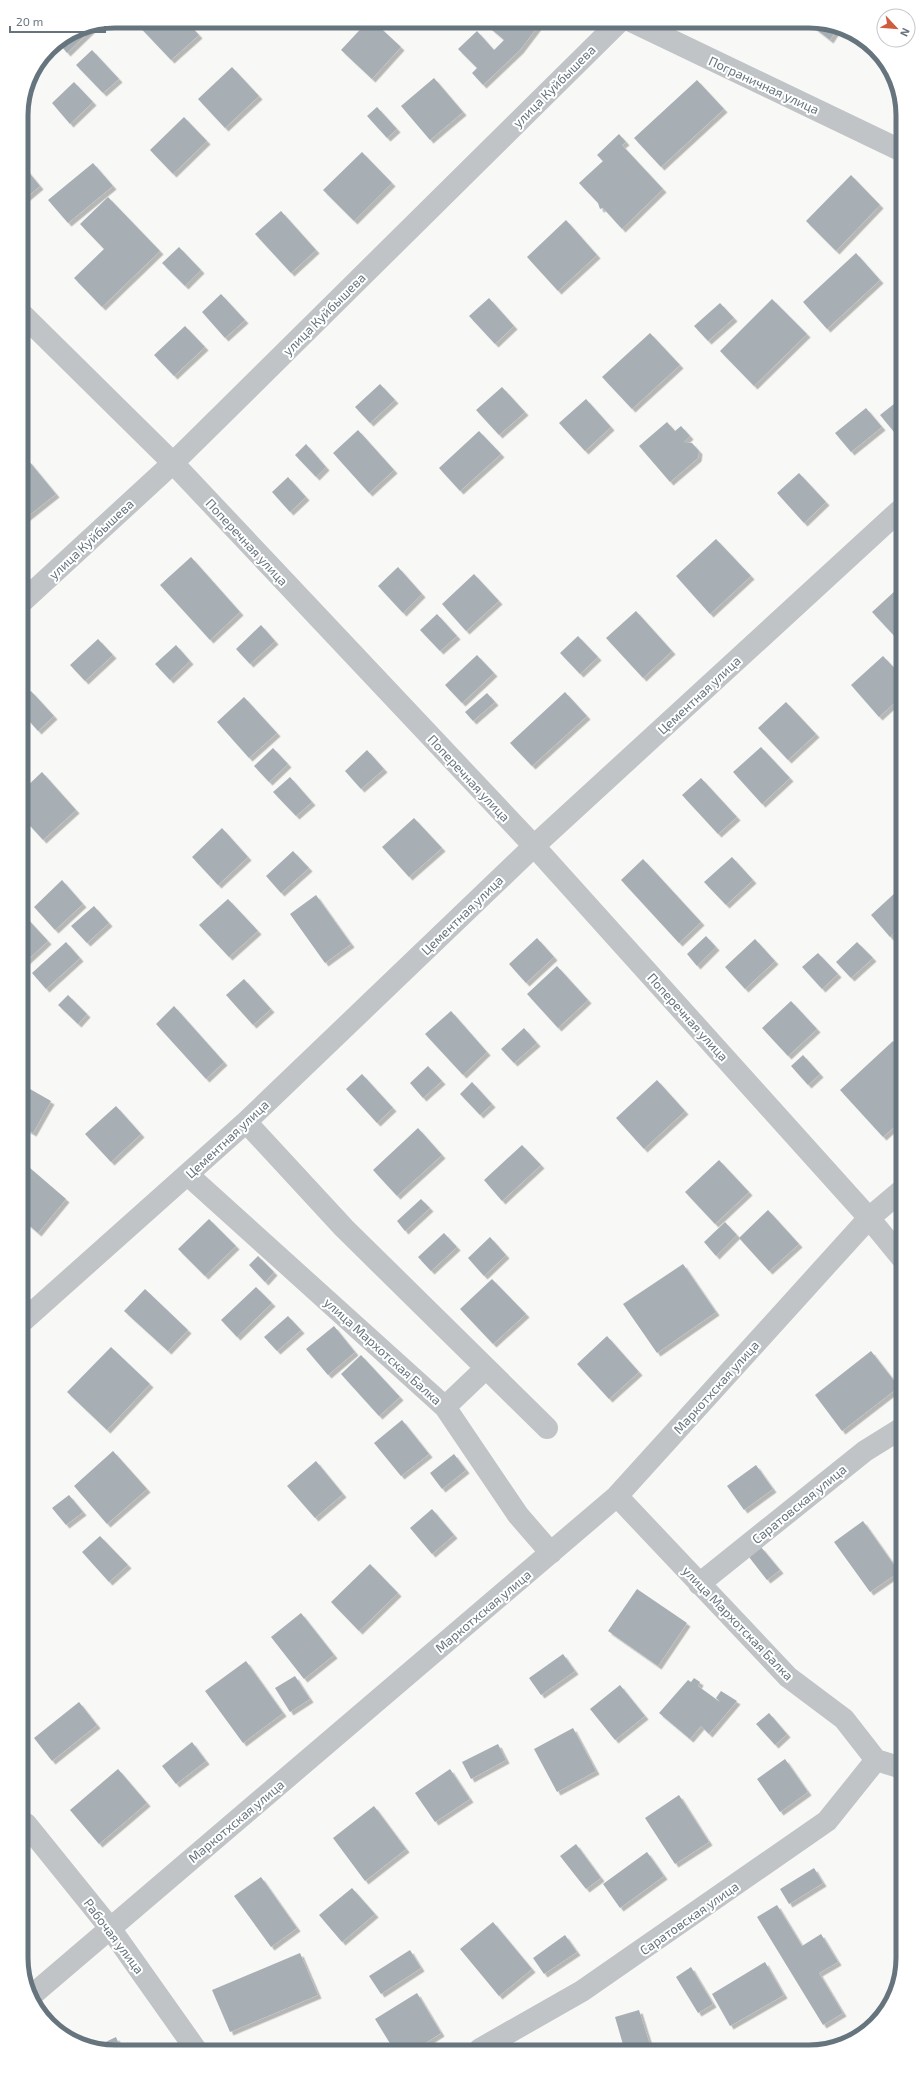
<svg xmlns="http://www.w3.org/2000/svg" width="924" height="2073" font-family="'Exo 2',sans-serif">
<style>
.building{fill:#a8afb4;filter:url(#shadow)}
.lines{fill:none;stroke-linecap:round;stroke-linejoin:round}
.minor{stroke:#c0c4c7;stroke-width:22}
.labels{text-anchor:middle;stroke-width:4;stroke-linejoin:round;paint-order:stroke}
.street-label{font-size:13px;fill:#66747e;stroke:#fff}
.rim{fill:none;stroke:#66747e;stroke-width:5}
</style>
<defs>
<filter id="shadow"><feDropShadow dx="3.5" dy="3.5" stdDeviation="0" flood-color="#0004"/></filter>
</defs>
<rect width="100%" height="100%" fill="#f8f8f6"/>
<path class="building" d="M 134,21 L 186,21 L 199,35 L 171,60 Z
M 368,21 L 373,21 L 401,47 L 372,79 L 341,50 Z
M 482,21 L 542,21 L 520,50 L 483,85 L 472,73 L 477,68 L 458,49 L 477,31 L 494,50 L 504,40 Z
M 809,21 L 816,21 L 837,29 L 830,40 L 808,23 Z
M 96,25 L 67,53 L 58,42 L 79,28 Z
M 872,48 L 881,62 L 868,53 Z
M 92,50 L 119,79 L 103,93 L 76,65 Z
M 232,67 L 259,96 L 225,128 L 198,99 Z
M 434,78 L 463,112 L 430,140 L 401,106 Z
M 697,80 L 724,109 L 661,167 L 634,138 Z
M 74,82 L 93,102 L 70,124 L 52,103 Z
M 377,107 L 397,129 L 387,138 L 367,116 Z
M 184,117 L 207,141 L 173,174 L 150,150 Z
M 619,134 L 626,142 L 622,145 L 663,189 L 622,229 L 603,208 L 600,209 L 598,203 L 579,183 L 603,161 L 597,155 Z
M 362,152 L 392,183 L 354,221 L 323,190 Z
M 21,163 L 40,186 L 21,202 Z
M 93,163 L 113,186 L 68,223 L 48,200 Z
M 851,175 L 880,205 L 836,251 L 806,221 Z
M 108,197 L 160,251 L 102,307 L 74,278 L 104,249 L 80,224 Z
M 281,211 L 316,250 L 291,273 L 255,234 Z
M 566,220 L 597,255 L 558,291 L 527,257 Z
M 179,247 L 201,270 L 185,286 L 162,263 Z
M 856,253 L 880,280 L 827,329 L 803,302 Z
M 221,294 L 245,320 L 225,338 L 202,312 Z
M 489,298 L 514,326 L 495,344 L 469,316 Z
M 772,299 L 807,334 L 754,386 L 720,351 Z
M 720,303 L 734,318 L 708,341 L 694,326 Z
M 185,326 L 205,347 L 174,376 L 154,355 Z
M 650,333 L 680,365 L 632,409 L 602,377 Z
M 380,384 L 395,400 L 370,423 L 355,407 Z
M 502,387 L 525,412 L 499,435 L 476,410 Z
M 586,399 L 611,427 L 585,451 L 559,423 Z
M 899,400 L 899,438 L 880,415 Z
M 866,408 L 882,427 L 851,452 L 835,433 Z
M 667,422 L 675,431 L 681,426 L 690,436 L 684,442 L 692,443 L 699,451 L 698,458 L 670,482 L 639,446 Z
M 358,430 L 394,470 L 369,493 L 333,453 Z
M 479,431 L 501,454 L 460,491 L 439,468 Z
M 306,444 L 326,467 L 316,477 L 295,455 Z
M 28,460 L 56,494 L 22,521 L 22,465 Z
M 799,473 L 826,502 L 804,523 L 777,493 Z
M 288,477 L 306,497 L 290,512 L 272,492 Z
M 716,539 L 751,576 L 710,614 L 676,576 Z
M 191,557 L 240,612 L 210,640 L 160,585 Z
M 398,567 L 422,594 L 403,613 L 378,586 Z
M 474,574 L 499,601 L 466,631 L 442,604 Z
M 896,590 L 899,594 L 899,641 L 872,612 Z
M 636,611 L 672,651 L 643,678 L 606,638 Z
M 437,614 L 457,636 L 440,651 L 420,630 Z
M 261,625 L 275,641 L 250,664 L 236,649 Z
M 578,636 L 598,657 L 580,674 L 560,653 Z
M 98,639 L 113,655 L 85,681 L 70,665 Z
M 176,645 L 190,661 L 170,680 L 155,664 Z
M 477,655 L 494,673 L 462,703 L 445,685 Z
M 883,656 L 900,674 L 900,698 L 879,717 L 851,685 Z
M 31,691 L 54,716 L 38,731 L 23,714 L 23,698 Z
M 565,692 L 587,716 L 532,766 L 510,743 Z
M 487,693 L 495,702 L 473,721 L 465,712 Z
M 244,697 L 277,733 L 249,758 L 217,722 Z
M 786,702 L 816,734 L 788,760 L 758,728 Z
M 761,747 L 790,778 L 762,804 L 733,772 Z
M 273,748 L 288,764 L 269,782 L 254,766 Z
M 367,750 L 384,769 L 361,789 L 345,771 Z
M 42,772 L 76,810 L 43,840 L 23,818 L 23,790 Z
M 290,777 L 312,802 L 296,816 L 273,792 Z
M 701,778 L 737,817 L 718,834 L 682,795 Z
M 414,818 L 442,848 L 409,877 L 382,847 Z
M 222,828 L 248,857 L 218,885 L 192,857 Z
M 293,851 L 309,868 L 281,893 L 266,876 Z
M 732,857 L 753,880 L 726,905 L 704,882 Z
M 643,859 L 701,922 L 679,943 L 621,880 Z
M 62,880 L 83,904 L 55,930 L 34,907 Z
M 896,892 L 900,896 L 900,927 L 890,937 L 871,915 Z
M 316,895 L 351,944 L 325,963 L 290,914 Z
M 228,899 L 258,931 L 229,957 L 199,925 Z
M 94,906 L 109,923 L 87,943 L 71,926 Z
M 23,914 L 48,941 L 23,964 Z
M 706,936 L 716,947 L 697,966 L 687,954 Z
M 537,938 L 554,957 L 526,983 L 509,964 Z
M 755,939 L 775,961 L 745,989 L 725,967 Z
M 66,942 L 80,958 L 46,989 L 32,973 Z
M 857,942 L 873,958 L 851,978 L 836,962 Z
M 818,953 L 838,974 L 822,989 L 802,967 Z
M 557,966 L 588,1000 L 558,1028 L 527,994 Z
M 244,979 L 271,1009 L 253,1025 L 226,995 Z
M 68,995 L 87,1014 L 78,1024 L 58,1005 Z
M 791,1001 L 817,1029 L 788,1056 L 762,1028 Z
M 174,1006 L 224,1062 L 206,1079 L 156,1024 Z
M 451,1011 L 487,1052 L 463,1075 L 425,1034 Z
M 524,1028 L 537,1043 L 514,1063 L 501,1049 Z
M 893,1041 L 901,1049 L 901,1121 L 883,1137 L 840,1090 Z
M 803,1055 L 820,1074 L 808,1085 L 791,1066 Z
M 428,1066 L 442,1081 L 423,1098 L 410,1083 Z
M 362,1074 L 393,1108 L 377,1123 L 346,1089 Z
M 657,1080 L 685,1111 L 644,1149 L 616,1118 Z
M 472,1082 L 492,1104 L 480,1115 L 460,1094 Z
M 30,1089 L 51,1101 L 33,1133 L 24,1128 L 24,1100 Z
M 116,1106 L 141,1134 L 111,1162 L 85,1134 Z
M 418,1128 L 442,1155 L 397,1196 L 373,1170 Z
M 522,1145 L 541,1165 L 502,1201 L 484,1180 Z
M 719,1160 L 749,1192 L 715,1224 L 685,1192 Z
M 30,1168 L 66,1199 L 38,1233 L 24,1221 L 24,1175 Z
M 421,1199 L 430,1208 L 405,1231 L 397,1221 Z
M 768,1210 L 799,1244 L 769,1271 L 739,1238 Z
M 209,1219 L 236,1246 L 205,1276 L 178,1249 Z
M 725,1222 L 737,1235 L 716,1256 L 704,1242 Z
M 444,1233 L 457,1247 L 431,1271 L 418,1257 Z
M 490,1237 L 506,1255 L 484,1276 L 468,1258 Z
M 258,1256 L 274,1272 L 265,1282 L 249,1265 Z
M 683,1264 L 716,1312 L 657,1353 L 623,1304 Z
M 492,1279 L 526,1314 L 493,1344 L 460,1309 Z
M 256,1287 L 272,1303 L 237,1337 L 221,1320 Z
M 145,1289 L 188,1330 L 168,1351 L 124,1311 Z
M 288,1316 L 301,1330 L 277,1351 L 264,1337 Z
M 334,1326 L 355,1352 L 328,1375 L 306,1349 Z
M 607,1336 L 639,1372 L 609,1399 L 577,1364 Z
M 111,1347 L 150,1384 L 107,1430 L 67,1392 Z
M 871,1351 L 899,1387 L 842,1431 L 815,1395 Z
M 361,1355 L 400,1397 L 379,1416 L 341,1374 Z
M 402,1420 L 429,1454 L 401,1476 L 374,1443 Z
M 113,1451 L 147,1489 L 107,1524 L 74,1486 Z
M 454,1454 L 466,1470 L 442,1489 L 430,1473 Z
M 316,1461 L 343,1494 L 315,1518 L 287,1486 Z
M 756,1465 L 773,1489 L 744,1510 L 727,1486 Z
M 69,1495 L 83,1512 L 66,1525 L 52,1508 Z
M 432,1509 L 454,1535 L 432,1554 L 410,1528 Z
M 863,1521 L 899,1572 L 870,1592 L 834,1542 Z
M 100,1536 L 128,1565 L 109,1582 L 82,1552 Z
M 761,1547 L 780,1570 L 767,1580 L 749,1557 Z
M 370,1564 L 398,1593 L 359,1631 L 331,1602 Z
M 637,1589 L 687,1623 L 658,1666 L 608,1631 Z
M 301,1613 L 334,1655 L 304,1679 L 271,1637 Z
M 563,1654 L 575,1671 L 541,1695 L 529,1678 Z
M 246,1661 L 283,1713 L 243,1743 L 205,1691 Z
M 295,1676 L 310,1699 L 290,1712 L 275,1688 Z
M 694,1678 L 700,1682 L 698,1686 L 720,1702 L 716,1698 L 721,1691 L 737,1701 L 709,1734 L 701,1726 L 690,1739 L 659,1713 L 688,1680 L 691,1682 Z
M 620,1685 L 645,1716 L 615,1740 L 590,1709 Z
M 79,1702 L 97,1725 L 52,1761 L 34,1738 Z
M 769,1713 L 787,1734 L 775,1745 L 756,1724 Z
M 573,1728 L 596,1771 L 557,1792 L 534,1749 Z
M 192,1742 L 206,1761 L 176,1784 L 162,1766 Z
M 498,1744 L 506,1760 L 471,1779 L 462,1762 Z
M 785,1759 L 808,1792 L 780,1812 L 757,1779 Z
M 118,1769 L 147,1803 L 99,1844 L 70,1810 Z
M 450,1769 L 470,1799 L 435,1822 L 415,1793 Z
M 679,1795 L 709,1842 L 675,1864 L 645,1818 Z
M 374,1806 L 406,1849 L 365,1881 L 333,1838 Z
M 576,1844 L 601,1878 L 586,1889 L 560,1856 Z
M 647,1852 L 664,1876 L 620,1908 L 603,1884 Z
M 814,1868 L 823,1883 L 789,1904 L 780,1889 Z
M 261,1877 L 297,1928 L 271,1947 L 234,1896 Z
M 352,1888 L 375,1914 L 342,1942 L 319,1915 Z
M 777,1905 L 802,1946 L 821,1934 L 838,1962 L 819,1973 L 843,2013 L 823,2025 L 757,1917 Z
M 493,1922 L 532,1969 L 499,1996 L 460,1949 Z
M 565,1935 L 577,1952 L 544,1974 L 533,1958 Z
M 410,1950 L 421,1968 L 381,1994 L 369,1976 Z
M 300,1953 L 318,1995 L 230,2032 L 212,1990 Z
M 765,1962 L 784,1995 L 730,2026 L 712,1994 Z
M 691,1967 L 713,2004 L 698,2013 L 676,1977 Z
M 417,1993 L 441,2033 L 415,2050 L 394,2050 L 375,2019 Z
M 639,2010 L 651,2048 L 624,2048 L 615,2017 Z
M 116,2037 L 122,2052 L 108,2052 L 95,2047 Z"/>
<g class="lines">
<path class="minor" d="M 631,21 L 898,149
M 22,314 L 173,463 L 534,846 L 869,1218 L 901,1257
M 22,602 L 173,463 L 620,21
M 246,1122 L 344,1228 L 547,1428
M 188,1175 L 445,1407 L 518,1515 L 551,1553
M 24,1320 L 246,1122 L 534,846 L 899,511
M 445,1407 L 486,1368
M 617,1496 L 788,1677 L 844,1719 L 876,1760 L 902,1768
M 699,1584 L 865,1451 L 902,1428
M 26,1824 L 110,1928 L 197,2051
M 31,1996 L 617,1496 L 869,1218 L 901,1191
M 480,2049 L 582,1991 L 827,1821 L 876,1760"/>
</g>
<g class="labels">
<g class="street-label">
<text transform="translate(764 85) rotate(25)" y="5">Пограничная улица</text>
<text transform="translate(554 86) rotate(-45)" y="5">улица Куйбышева</text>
<text transform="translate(324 314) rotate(-45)" y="5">улица Куйбышева</text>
<text transform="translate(91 539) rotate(-43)" y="5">улица Куйбышева</text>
<text transform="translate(247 542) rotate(47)" y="5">Поперечная улица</text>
<text transform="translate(699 695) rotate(-43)" y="5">Цементная улица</text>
<text transform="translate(469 778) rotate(47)" y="5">Поперечная улица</text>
<text transform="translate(462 915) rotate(-44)" y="5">Цементная улица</text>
<text transform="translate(688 1017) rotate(48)" y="5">Поперечная улица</text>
<text transform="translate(227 1139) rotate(-43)" y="5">Цементная улица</text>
<text transform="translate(383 1351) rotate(42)" y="5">улица Мархотская Балка</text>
<text transform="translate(716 1387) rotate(-48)" y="5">Маркотхская улица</text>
<text transform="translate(799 1504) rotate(-39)" y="5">Саратовская улица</text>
<text transform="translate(483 1611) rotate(-40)" y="5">Маркотхская улица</text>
<text transform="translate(738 1623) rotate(46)" y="5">улица Мархотская Балка</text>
<text transform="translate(236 1821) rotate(-40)" y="5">Маркотхская улица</text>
<text transform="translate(689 1918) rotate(-35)" y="5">Саратовская улица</text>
<text transform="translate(114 1936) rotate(53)" y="5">Рабочая улица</text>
</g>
</g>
<path d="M0 0H924V2073H0ZM115 28H809A87 87 0 0 1 896 115V1958A87 87 0 0 1 809 2045H115A87 87 0 0 1 28 1958V115A87 87 0 0 1 115 28Z" fill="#fff" fill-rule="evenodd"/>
<path class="rim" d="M115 28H809A87 87 0 0 1 896 115V1958A87 87 0 0 1 809 2045H115A87 87 0 0 1 28 1958V115A87 87 0 0 1 115 28Z"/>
<g transform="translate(896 28) rotate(116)"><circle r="19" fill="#ffffff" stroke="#c2c7cb"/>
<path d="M0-3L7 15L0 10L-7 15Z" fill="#d05c3e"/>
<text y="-6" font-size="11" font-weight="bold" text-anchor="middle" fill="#66747e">N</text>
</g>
<path d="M10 26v6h95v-6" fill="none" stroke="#66747e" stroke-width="2"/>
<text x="16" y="26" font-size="12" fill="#66747e" stroke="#ffffff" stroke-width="3" paint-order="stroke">20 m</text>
</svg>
